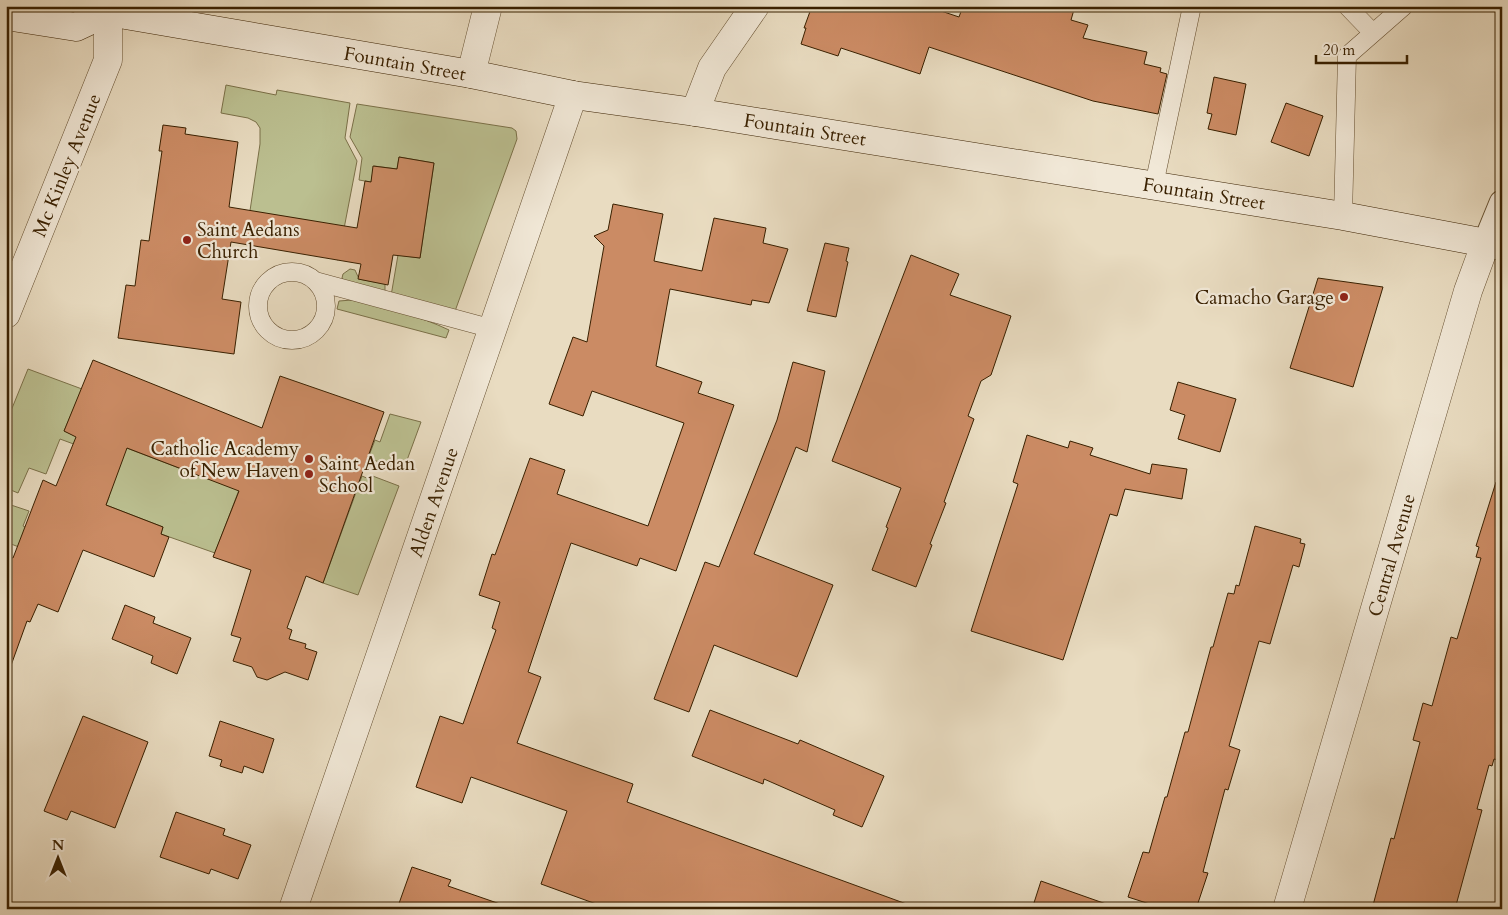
<svg xmlns="http://www.w3.org/2000/svg" width="1508" height="915" font-family="Cardo,serif">
<style>
.green{fill:#bbbf90;stroke:#7a7048}
.building{fill:#cb8b64;stroke:#392000}
.lines{fill:none;stroke-linecap:round;stroke-linejoin:round}
.service-casing{stroke:#654f30;stroke-width:19}
.pedestrian-casing{stroke:#654f30;stroke-width:27}
.minor-casing{stroke:#654f30;stroke-width:29}
.tertiary-casing{stroke:#654f30;stroke-width:29}
.secondary-casing{stroke:#392000;stroke-width:29}
.service{stroke:#f1e8d7;stroke-width:18}
.pedestrian{stroke:#f1e8d7;stroke-width:25}
.minor{stroke:#f1e8d7;stroke-width:28}
.tertiary{stroke:#f1e8d7;stroke-width:28}
.secondary{stroke:#f1e8d7;stroke-width:28}
.poi-dot{fill:#8f2418;stroke:#f1e8d7;stroke-width:2}
.labels{text-anchor:middle;stroke-width:4.5;stroke-linejoin:round;paint-order:stroke}
.street-label{font-size:19px;fill:#392000;stroke:#f1e8d7}
.poi-label{font-size:19px;fill:#392000;stroke:#f1e8d7;text-anchor:start}
</style>
<rect width="100%" height="100%" fill="#e9dcc1"/>
<filter id="stains"><feTurbulence type="fractalNoise" baseFrequency=".004" numOctaves="4"/><feColorMatrix values="0 0 0 0 .2 0 0 0 0 .09 0 0 0 0 .02 0 0 0 .5 -.17"/></filter>
<radialGradient id="worn" r=".72"><stop offset=".6" stop-color="#630" stop-opacity="0"/><stop offset="1" stop-color="#630" stop-opacity=".3"/></radialGradient>
<path class="green" d="M 226,85 L 276,95 L 277,90 L 350,103 L 345,138 L 357,161 L 338,260 L 248,224 L 260,144 L 260,128 L 256,122 L 248,118 L 221,113 Z
M 357,104 L 512,128 L 516,131 L 517,139 L 454,314 L 391,296 L 398,255 L 420,258 L 434,163 L 399,157 L 397,169 L 374,166 L 371,182 L 359,180 L 362,158 L 350,137 Z
M 350,269 L 355,270 L 359,279 L 385,284 L 385,294 L 344,282 L 342,278 L 343,274 Z
M 352,300 C 385,308 418,315 449,330 L 446,338 L 337,309 L 339,301 Z
M 28,369 L 82,389 L 64,431 L 82,439 L 116,444 L 200,476 L 258,440 L 215,553 L 161,534 L 163,527 L 106,505 L 109,497 L 79,446 L 60,439 L 46,474 L 29,468 L 18,493 L 6,488 L 6,423 Z
M 390,414 L 421,422 L 403,471 L 371,459 L 370,453 L 375,440 L 380,442 Z
M 370,475 L 399,486 L 358,595 L 323,583 L 362,476 L 369,479 Z
M 6,498 L 12,500 L 11,505 L 29,511 L 23,526 L 53,539 L 47,558 L 6,542 Z"/>
<path class="building" d="M 812,6 L 926,6 L 959,17 L 963,6 L 1075,6 L 1071,20 L 1088,25 L 1083,38 L 1147,52 L 1144,64 L 1161,68 L 1160,72 L 1167,74 L 1158,114 L 1093,101 L 929,47 L 920,74 L 841,48 L 838,56 L 801,44 L 806,28 L 804,28 Z
M 1214,77 L 1246,84 L 1236,135 L 1208,129 L 1212,114 L 1207,113 Z
M 1286,103 L 1323,116 L 1309,156 L 1271,142 Z
M 163,125 L 186,128 L 185,134 L 238,142 L 229,207 L 357,228 L 365,181 L 371,182 L 373,166 L 397,169 L 399,157 L 434,163 L 420,258 L 393,255 L 388,285 L 358,279 L 361,264 L 231,242 L 222,299 L 241,302 L 234,354 L 118,338 L 126,285 L 135,286 L 141,240 L 149,241 L 162,151 L 159,151 Z
M 613,204 L 663,214 L 654,261 L 702,271 L 714,218 L 766,228 L 763,243 L 788,249 L 769,303 L 752,300 L 751,305 L 670,289 L 656,366 L 702,382 L 698,393 L 734,405 L 676,571 L 640,558 L 637,566 L 571,543 L 528,672 L 541,677 L 517,743 L 633,784 L 627,802 L 912,906 L 912,909 L 610,909 L 541,884 L 567,811 L 471,777 L 462,803 L 416,787 L 440,716 L 463,724 L 496,630 L 492,628 L 500,602 L 479,595 L 492,554 L 495,555 L 530,458 L 565,470 L 557,494 L 648,526 L 684,423 L 592,391 L 583,416 L 549,404 L 573,337 L 587,342 L 604,246 L 594,236 L 608,230 Z
M 825,243 L 849,248 L 846,261 L 848,262 L 836,317 L 807,311 Z
M 911,255 L 959,274 L 950,295 L 1011,316 L 991,375 L 981,381 L 968,416 L 974,419 L 944,502 L 946,503 L 930,544 L 932,545 L 916,587 L 872,570 L 888,528 L 886,527 L 901,488 L 832,461 Z
M 1318,278 L 1383,287 L 1353,387 L 1290,368 Z
M 93,360 L 262,428 L 280,376 L 384,412 L 323,583 L 306,576 L 287,628 L 292,630 L 289,639 L 306,644 L 305,648 L 317,652 L 308,680 L 285,672 L 267,680 L 257,677 L 252,667 L 233,661 L 241,638 L 231,635 L 251,570 L 213,557 L 239,491 L 127,448 L 106,505 L 163,527 L 161,534 L 169,537 L 154,577 L 83,550 L 58,612 L 38,604 L 30,622 L 27,621 L 9,671 L 6,670 L 6,556 L 13,558 L 43,480 L 56,486 L 76,437 L 64,431 Z
M 793,362 L 825,371 L 807,452 L 796,447 L 754,554 L 833,585 L 797,677 L 714,645 L 689,712 L 654,699 L 705,562 L 719,567 L 777,420 Z
M 1178,382 L 1236,399 L 1220,452 L 1178,439 L 1185,415 L 1170,410 Z
M 1027,435 L 1068,448 L 1070,441 L 1093,448 L 1090,455 L 1150,474 L 1152,464 L 1187,469 L 1182,499 L 1125,489 L 1117,516 L 1110,514 L 1063,660 L 971,631 L 1018,484 L 1013,482 Z
M 1496,482 L 1502,483 L 1502,761 L 1494,759 L 1492,766 L 1489,765 L 1477,809 L 1482,810 L 1455,909 L 1372,909 L 1391,838 L 1394,839 L 1420,742 L 1413,740 L 1423,703 L 1432,706 L 1451,637 L 1457,639 L 1481,558 L 1476,557 L 1479,547 L 1476,546 Z
M 1255,526 L 1301,539 L 1300,543 L 1305,544 L 1299,567 L 1293,565 L 1270,644 L 1259,641 L 1229,746 L 1240,750 L 1228,790 L 1225,789 L 1203,872 L 1208,873 L 1196,909 L 1165,909 L 1128,897 L 1143,852 L 1149,853 L 1165,797 L 1167,797 L 1185,732 L 1188,732 L 1211,647 L 1213,647 L 1228,593 L 1234,594 L 1236,585 L 1239,586 Z
M 125,605 L 155,617 L 153,623 L 191,638 L 177,674 L 151,663 L 153,656 L 112,639 Z
M 710,710 L 798,744 L 800,740 L 884,776 L 862,827 L 833,815 L 835,810 L 764,779 L 763,784 L 692,756 Z
M 83,716 L 148,742 L 115,828 L 71,811 L 67,820 L 44,811 Z
M 220,721 L 274,739 L 263,773 L 244,766 L 242,773 L 220,766 L 222,760 L 209,756 Z
M 176,812 L 225,829 L 223,835 L 251,845 L 238,879 L 211,869 L 209,874 L 160,857 Z
M 412,867 L 451,880 L 448,886 L 503,905 L 502,909 L 397,909 Z
M 1041,881 L 1109,905 L 1109,909 L 1032,909 Z"/>
<g class="lines">
<g class="service-casing">
<path id="service" d="M 1347,6 L 1373,33
M 1154,185 L 1192,6
M 1343,216 L 1347,56 L 1404,6
M258 306a34 34 0 1 1 68 0a34 34 0 1 1-68 0Z
M 315,281 L 493,329"/>
</g>
<g class="pedestrian-casing">
<path id="pedestrian" d="M 1486,242 L 1502,203"/>
</g>
<g class="minor-casing">
<path id="minor" d="M 471,74 L 488,6
M 695,112 L 712,68 L 755,6
M 6,314 L 108,60 L 108,12
M 293,909 L 573,95"/>
</g>
<g class="tertiary-casing">
<path id="tertiary" d="M 1287,909 L 1468,291 L 1486,242"/>
</g>
<g class="secondary-casing">
<path id="secondary" d="M 100,6 L 108,12 L 471,74 L 573,95 L 695,112 L 1343,216 L 1502,246
M 6,16 L 76,27 L 108,12"/>
</g>
<use href="#service" class="service"/>
<use href="#pedestrian" class="pedestrian"/>
<use href="#minor" class="minor"/>
<use href="#tertiary" class="tertiary"/>
<use href="#secondary" class="secondary"/>
</g>
<g class="poi-dot">
<circle cx="187" cy="240" r="5"/>
<circle cx="1344" cy="297" r="5"/>
<circle cx="309" cy="459" r="5"/>
<circle cx="309" cy="474" r="5"/>
</g>
<g class="labels">
<g class="street-label">
<text transform="translate(405 63) rotate(10)" y="7">Fountain Street</text>
<text transform="translate(805 129) rotate(9)" y="7">Fountain Street</text>
<text transform="translate(66 165) rotate(-68)" y="7">Mc Kinley Avenue</text>
<text transform="translate(1204 193) rotate(9)" y="7">Fountain Street</text>
<text transform="translate(433 502) rotate(-71)" y="7">Alden Avenue</text>
<text transform="translate(1391 555) rotate(-74)" y="7">Central Avenue</text>
</g>
<g class="poi-label">
<text x="197" y="236">Saint Aedans<tspan x="197" dy="22">Church</tspan></text>
<text x="1334" y="304" text-anchor="end">Camacho Garage</text>
<text x="299" y="455" text-anchor="end">Catholic Academy<tspan x="299" dy="22">of New Haven</tspan></text>
<text x="319" y="470">Saint Aedan<tspan x="319" dy="22">School</tspan></text>
</g>
</g>
<rect width="1508" height="915" fill="none" stroke="#e9dcc1" stroke-width="25"/>
<rect x="8" y="8" width="1493" height="900" fill="none" stroke="#392000" stroke-width="2.5"/>
<rect x="12" y="12" width="1483" height="890" fill="none" stroke="#392000"/>
<g transform="translate(58 858)" stroke="#f1e8d7" stroke-width="4" paint-order="stroke">
<path d="M0-4L9 19L0 12L-9 19Z" fill="#392000"/>
<text y="-8" font-size="14" font-weight="bold" text-anchor="middle" fill="#392000">N</text>
</g>
<path d="M1316 55v8h91v-8" fill="none" stroke="#392000" stroke-width="2.5"/>
<text x="1323" y="55" font-size="15" fill="#392000" stroke="#f1e8d7" stroke-width="4" paint-order="stroke">20 m</text>
<rect width="100%" height="100%" filter="url(#stains)"/>
<rect width="100%" height="100%" fill="url(#worn)"/>
</svg>
